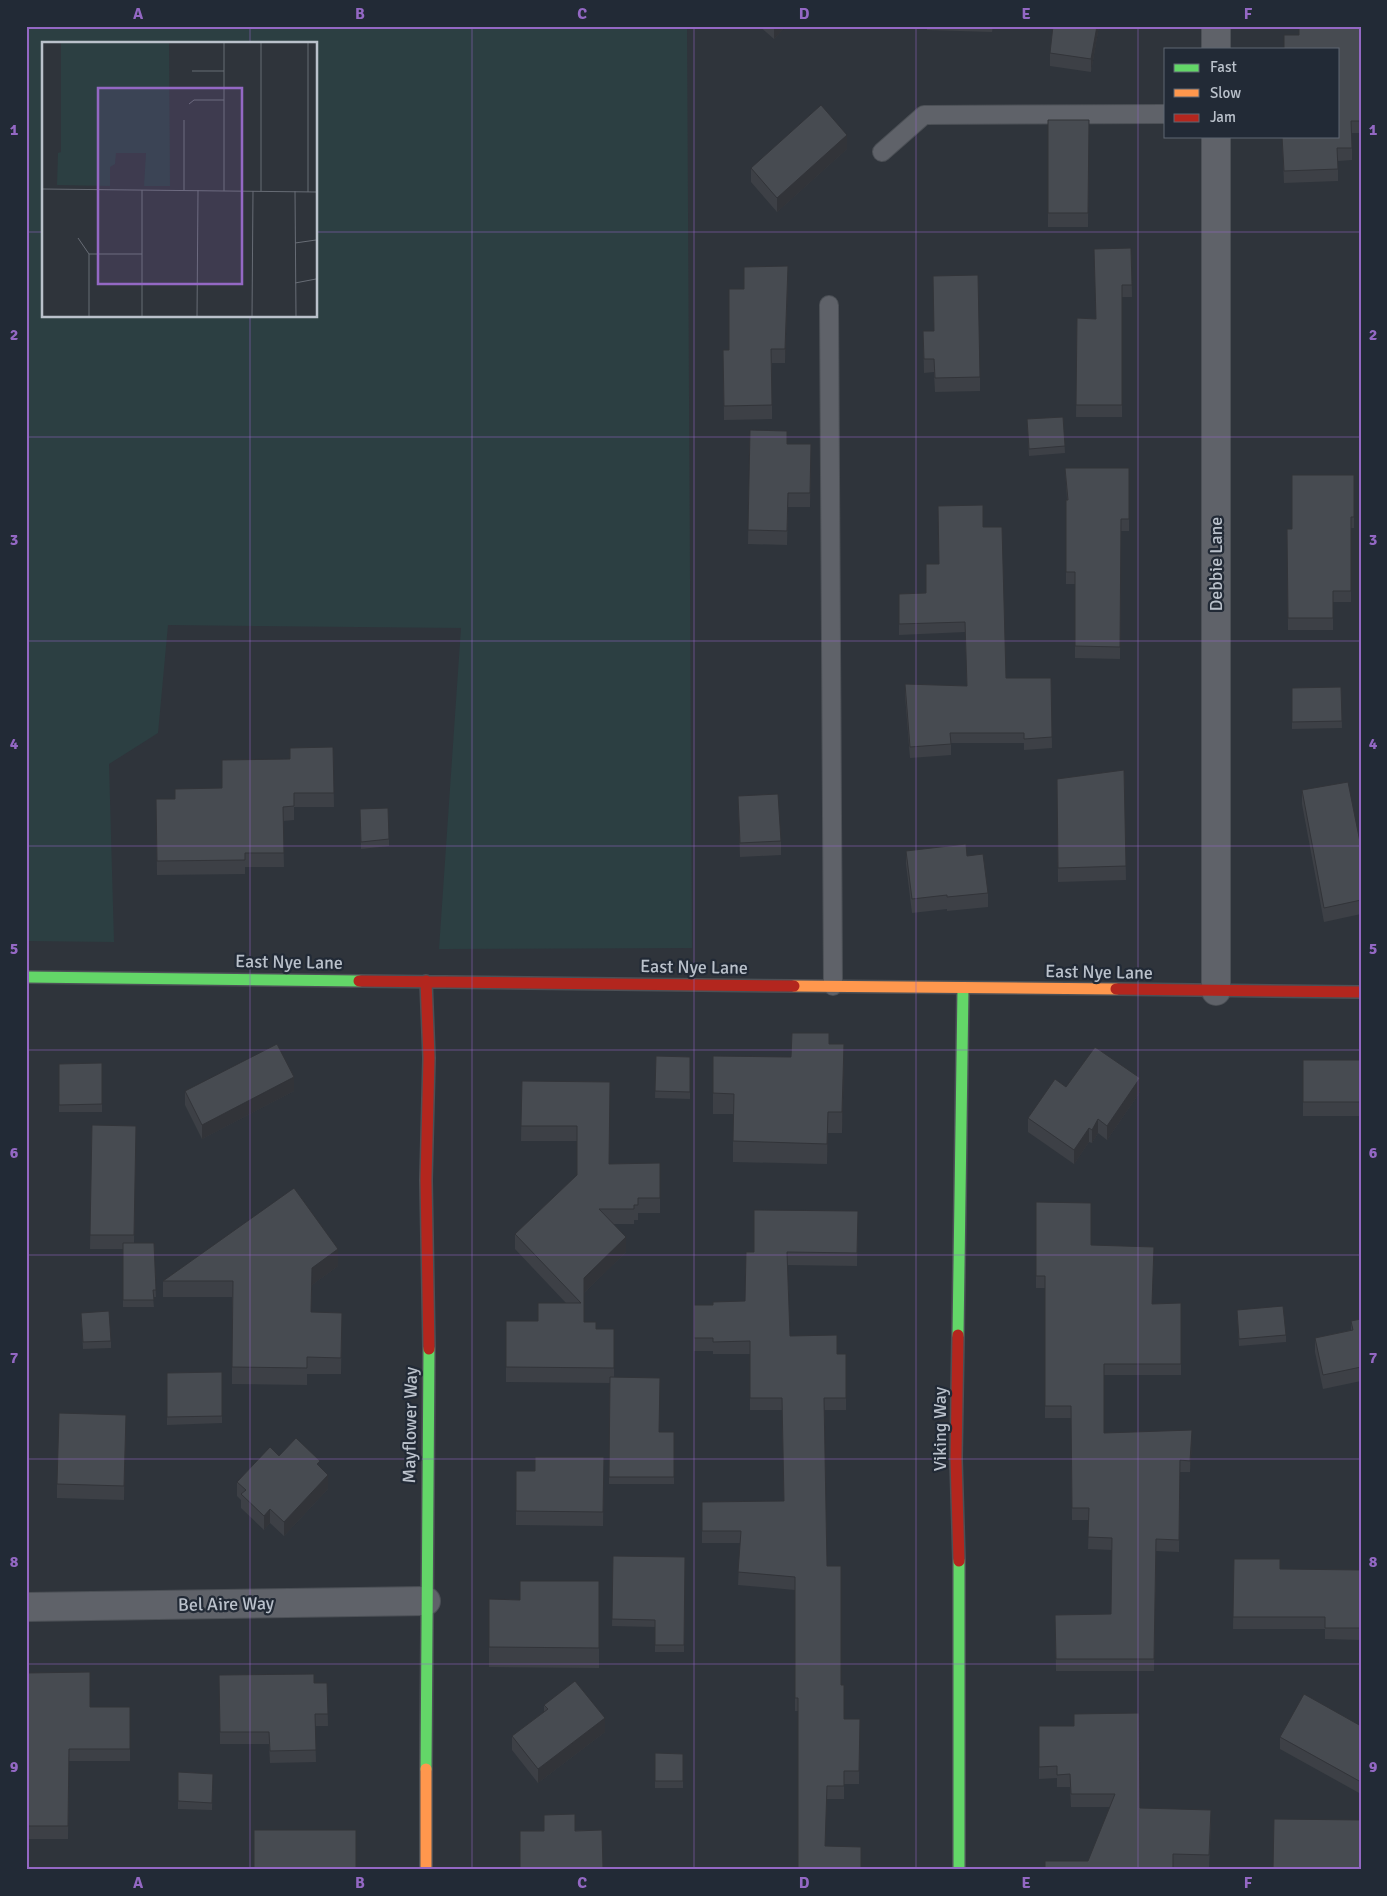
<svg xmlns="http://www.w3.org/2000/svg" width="1387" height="1896" font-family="Signika,sans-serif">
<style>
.green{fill:#2c3f42;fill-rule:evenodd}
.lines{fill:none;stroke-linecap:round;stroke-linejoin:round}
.lane-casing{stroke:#4c5056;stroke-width:20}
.street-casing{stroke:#4c5056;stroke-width:30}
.fast-casing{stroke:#4c5056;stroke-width:14}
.slow-casing{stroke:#4c5056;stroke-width:14}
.jam-casing{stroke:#4c5056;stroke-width:14}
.lane{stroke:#5f6269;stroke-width:18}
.street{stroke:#5f6269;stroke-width:28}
.fast{stroke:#63d668;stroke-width:11}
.slow{stroke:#ff974d;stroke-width:11}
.jam{stroke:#b3261e;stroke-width:11}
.wall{fill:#3d4046}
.shaded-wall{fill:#323439}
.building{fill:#474b51;stroke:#323439}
.grid{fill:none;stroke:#9468c4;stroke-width:1;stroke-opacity:0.55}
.labels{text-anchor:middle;stroke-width:4.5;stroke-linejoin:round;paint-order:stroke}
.street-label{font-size:18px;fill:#bac1cb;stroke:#222a36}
.inset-road{fill:none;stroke:#676c75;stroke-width:1}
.view{fill:#9468c4;fill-opacity:0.15;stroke:#9468c4;stroke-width:2.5}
.inset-edge{fill:none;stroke:#bac1cb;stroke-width:2.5}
.neatline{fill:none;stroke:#9468c4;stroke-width:2}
.grid-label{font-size:16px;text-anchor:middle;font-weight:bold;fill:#9468c4}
</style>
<rect width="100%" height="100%" fill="#2f343b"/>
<path class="green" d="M 26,26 L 687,26 L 692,948 L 439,949 L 461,628 L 168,625 L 158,733 L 109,764 L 114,942 L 26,941 ZM 44,44 L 316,44 L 316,316 L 44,316 Z"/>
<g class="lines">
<g class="lane-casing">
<path id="lane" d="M 882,152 L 924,115 L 1166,114
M 829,305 L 833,986"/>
</g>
<g class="street-casing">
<path id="street" d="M 1216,26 L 1216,49
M 1216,136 L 1216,991
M 26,1607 L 426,1601"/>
</g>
<g class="fast-casing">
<path id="fast" d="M 26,977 L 359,981
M 958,1335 L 963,988
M 959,1561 L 959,1870
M 426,1769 L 429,1349"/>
</g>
<g class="slow-casing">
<path id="slow" d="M 794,986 L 1116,989
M 426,1769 L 426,1870"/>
</g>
<g class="jam-casing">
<path id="jam" d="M 359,981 L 794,986
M 426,981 L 429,1058 L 426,1180 L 429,1349
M 1116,989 L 1361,992
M 958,1335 L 956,1459 L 959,1561"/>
</g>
<use href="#lane" class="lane"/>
<use href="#street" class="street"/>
<use href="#fast" class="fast"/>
<use href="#slow" class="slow"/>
<use href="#jam" class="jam"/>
</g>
<path class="wall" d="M 759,26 L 786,26 L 774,39 Z
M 927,26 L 993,26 L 992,32 L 927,30 Z
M 1053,26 L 1099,26 L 1091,72 L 1050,66 L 1050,53 Z
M 1361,26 L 1361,133 L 1352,133 L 1352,160 L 1338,161 L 1338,181 L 1284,183 L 1282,136 L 1338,49 L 1284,49 L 1284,35 L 1299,35 Z
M 1048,120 L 1089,120 L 1088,227 L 1048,227 Z
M 847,149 L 777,212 L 751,182 L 751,168 Z
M 1131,248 L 1132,297 L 1122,297 L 1122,417 L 1076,417 L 1077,318 L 1095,319 Z
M 788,280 L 785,363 L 772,363 L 772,419 L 724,420 L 723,350 L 729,350 L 744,289 Z
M 923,331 L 934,331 L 980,377 L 980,391 L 935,392 L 934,372 L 924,373 Z
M 1063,417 L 1065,453 L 1029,456 L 1027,419 Z
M 750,430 L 787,444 L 811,444 L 810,507 L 788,507 L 787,545 L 748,544 Z
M 1065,468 L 1129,468 L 1129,531 L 1121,531 L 1120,659 L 1075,658 L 1075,584 L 1066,584 L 1066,500 L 1067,500 Z
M 1354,475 L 1354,528 L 1351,528 L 1351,602 L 1333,602 L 1333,630 L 1288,630 L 1287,529 L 1292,529 Z
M 983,527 L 1006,678 L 1051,678 L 1052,748 L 1024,750 L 1024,743 L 951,743 L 951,755 L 910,758 L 905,695 L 905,684 L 967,686 L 965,632 L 899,635 L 899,594 L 926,593 L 939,564 Z
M 1341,687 L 1342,728 L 1292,729 L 1292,688 Z
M 333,747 L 334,807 L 294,807 L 294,820 L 283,821 L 284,867 L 245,867 L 245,874 L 157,875 L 156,799 L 175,799 L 222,788 L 290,759 Z
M 1124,770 L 1126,880 L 1058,882 L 1057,779 Z
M 1302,790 L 1361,847 L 1361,914 L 1324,922 L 1302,804 Z
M 738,796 L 781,841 L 781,855 L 740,857 Z
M 360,809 L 389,839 L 389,846 L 361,849 Z
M 906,851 L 967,856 L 988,893 L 988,907 L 947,911 L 947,909 L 912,913 L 906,864 Z
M 829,1044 L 844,1065 L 842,1133 L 828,1133 L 827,1164 L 733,1162 L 733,1114 L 713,1114 L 713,1093 L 791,1057 Z
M 656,1056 L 690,1057 L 690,1099 L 655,1098 Z
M 1303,1060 L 1361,1060 L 1361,1116 L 1303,1116 Z
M 102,1063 L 102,1112 L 59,1112 L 59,1064 Z
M 522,1081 L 610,1082 L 609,1164 L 660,1163 L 660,1213 L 638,1213 L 638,1220 L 634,1220 L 634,1224 L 613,1224 L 626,1252 L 584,1293 L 584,1322 L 596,1329 L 614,1329 L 614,1377 L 659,1432 L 674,1432 L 674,1484 L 609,1484 L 610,1383 L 506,1382 L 506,1321 L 538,1321 L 566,1303 L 515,1249 L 515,1234 L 577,1175 L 577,1141 L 521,1141 Z
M 1066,1087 L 1140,1092 L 1107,1140 L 1098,1133 L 1092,1143 L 1089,1142 L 1074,1164 L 1028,1132 L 1028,1118 Z
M 185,1091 L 294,1091 L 202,1139 L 185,1105 Z
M 92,1125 L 136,1126 L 134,1243 L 154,1243 L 156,1297 L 153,1297 L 154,1307 L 123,1307 L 123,1249 L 90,1249 Z
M 1036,1202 L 1091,1245 L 1153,1304 L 1181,1303 L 1181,1375 L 1104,1375 L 1104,1433 L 1192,1442 L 1190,1472 L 1180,1472 L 1179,1552 L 1156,1551 L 1154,1671 L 1056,1671 L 1055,1615 L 1111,1614 L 1112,1550 L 1088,1549 L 1089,1520 L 1072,1520 L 1071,1418 L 1045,1418 L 1045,1288 L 1036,1288 Z
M 858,1211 L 857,1266 L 787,1265 L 790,1336 L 837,1354 L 846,1354 L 846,1410 L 824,1410 L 827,1566 L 841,1685 L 844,1719 L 860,1719 L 859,1784 L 844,1784 L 844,1799 L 827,1799 L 798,1870 L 798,1711 L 795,1711 L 795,1590 L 738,1585 L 740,1543 L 702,1543 L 702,1502 L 784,1501 L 782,1410 L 750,1410 L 750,1354 L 713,1354 L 713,1351 L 694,1351 L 694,1305 L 713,1305 L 745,1301 L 754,1252 Z
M 338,1266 L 312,1285 L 311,1312 L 342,1313 L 341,1374 L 307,1374 L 307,1385 L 232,1384 L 232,1297 L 163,1297 L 163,1281 Z
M 1237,1310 L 1286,1335 L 1286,1342 L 1239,1346 Z
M 81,1313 L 111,1341 L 111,1348 L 83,1349 Z
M 1361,1319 L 1361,1381 L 1323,1389 L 1315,1352 L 1315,1338 L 1351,1330 L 1351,1321 Z
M 222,1372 L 222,1423 L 167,1425 L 167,1373 Z
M 126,1429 L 124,1500 L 57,1498 L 57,1484 Z
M 279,1456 L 320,1467 L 328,1489 L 284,1536 L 270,1523 L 264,1530 L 241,1508 L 241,1500 L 237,1496 L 237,1482 Z
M 604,1457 L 603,1526 L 516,1525 L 516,1471 L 535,1471 Z
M 613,1556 L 685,1557 L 684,1652 L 655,1652 L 655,1627 L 612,1626 Z
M 1234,1559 L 1280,1569 L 1361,1570 L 1361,1640 L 1325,1639 L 1325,1629 L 1233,1629 Z
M 599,1581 L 599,1668 L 489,1667 L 489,1599 L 520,1600 Z
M 26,1673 L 90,1707 L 130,1707 L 130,1761 L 69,1761 L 68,1839 L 26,1839 Z
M 219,1675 L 314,1683 L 327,1683 L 328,1726 L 315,1726 L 316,1762 L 270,1763 L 269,1744 L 220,1744 Z
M 544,1705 L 605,1732 L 538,1783 L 512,1750 L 512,1736 L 544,1712 Z
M 1039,1726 L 1140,1808 L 1211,1822 L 1209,1868 L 1173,1867 L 1110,1807 L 1071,1807 L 1070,1787 L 1057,1787 L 1057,1778 L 1039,1779 Z
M 1361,1726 L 1361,1794 L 1280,1749 L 1280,1737 Z
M 655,1753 L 683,1754 L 683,1788 L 655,1788 Z
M 178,1772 L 213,1774 L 212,1810 L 178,1809 Z
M 602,1830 L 603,1870 L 520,1870 L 520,1831 Z"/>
<path class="shaded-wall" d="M 774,26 L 786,26 L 774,39 Z
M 1097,26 L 1099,26 L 1091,72 L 1091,59 Z
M 847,135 L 847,149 L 777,212 L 777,198 Z
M 788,266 L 788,280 L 785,363 L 785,349 Z
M 844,1044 L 844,1065 L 842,1133 L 842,1112 Z
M 294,1077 L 294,1091 L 202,1139 L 202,1125 Z
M 1140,1078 L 1140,1092 L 1107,1140 L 1107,1126 Z
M 828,1112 L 828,1133 L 827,1164 L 827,1144 Z
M 1098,1119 L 1098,1133 L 1092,1143 L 1092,1130 Z
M 1089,1128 L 1089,1142 L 1074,1164 L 1074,1150 Z
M 626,1237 L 626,1252 L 584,1293 L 584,1278 Z
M 338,1249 L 338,1266 L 312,1285 L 311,1329 L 312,1268 Z
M 126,1415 L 126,1429 L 124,1500 L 124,1486 Z
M 1192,1430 L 1192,1442 L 1190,1472 L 1190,1461 Z
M 328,1475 L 328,1489 L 284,1536 L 284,1522 Z
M 270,1509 L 270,1523 L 264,1530 L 264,1516 Z
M 605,1718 L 605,1732 L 538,1783 L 538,1769 Z"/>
<path class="building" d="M 1053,26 L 1097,26 L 1091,59 L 1050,53 Z
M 1299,26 L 1361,26 L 1361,121 L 1351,121 L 1352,148 L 1337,148 L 1338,169 L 1284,171 L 1282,136 L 1338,136 L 1338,49 L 1284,49 L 1284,35 L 1299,35 Z
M 821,105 L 847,135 L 777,198 L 751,168 Z
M 1048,120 L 1089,120 L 1088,213 L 1048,213 Z
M 1131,248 L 1132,285 L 1122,285 L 1122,405 L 1076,405 L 1077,318 L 1096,319 L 1094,249 Z
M 788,266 L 785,349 L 771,349 L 772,405 L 724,406 L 723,350 L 729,350 L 729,289 L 744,289 L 744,267 Z
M 978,275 L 980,377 L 935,378 L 934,359 L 924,359 L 923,331 L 934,331 L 933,276 Z
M 1063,417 L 1065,446 L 1029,449 L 1027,419 Z
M 750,430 L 787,431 L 787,444 L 811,444 L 810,493 L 788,493 L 787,531 L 748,530 Z
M 1065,468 L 1129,468 L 1129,519 L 1121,519 L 1120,647 L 1075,646 L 1075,572 L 1066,572 L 1066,500 L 1068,500 Z
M 1292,475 L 1354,475 L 1354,517 L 1351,517 L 1351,591 L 1333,591 L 1333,618 L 1288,618 L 1287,529 L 1292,529 Z
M 983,505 L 983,527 L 1002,527 L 1006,678 L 1051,678 L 1052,737 L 1024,739 L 1024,733 L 950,733 L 951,744 L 910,747 L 905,684 L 967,686 L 965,622 L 899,624 L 899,594 L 926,593 L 926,564 L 939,564 L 938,506 Z
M 1341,687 L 1342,721 L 1292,722 L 1292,688 Z
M 333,747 L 334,793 L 294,793 L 294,806 L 283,807 L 284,853 L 245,853 L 245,860 L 157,861 L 156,799 L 175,799 L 175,789 L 222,788 L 222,760 L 290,759 L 290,748 Z
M 1124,770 L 1126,866 L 1058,868 L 1057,779 Z
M 1348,782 L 1361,847 L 1361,900 L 1324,908 L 1302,790 Z
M 778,794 L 781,841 L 740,843 L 738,796 Z
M 388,808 L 389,839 L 361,842 L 360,809 Z
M 966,844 L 967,856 L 983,854 L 988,893 L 947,897 L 947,895 L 912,899 L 906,851 Z
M 792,1033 L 829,1033 L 829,1044 L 844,1044 L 842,1112 L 828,1112 L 827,1144 L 733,1141 L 734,1094 L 713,1093 L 713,1056 L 791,1057 Z
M 277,1044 L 294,1077 L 202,1125 L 185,1091 Z
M 1095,1047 L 1140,1078 L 1107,1126 L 1098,1119 L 1092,1130 L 1089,1128 L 1074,1150 L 1028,1118 L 1055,1079 L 1066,1087 Z
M 656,1056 L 690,1057 L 690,1092 L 655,1091 Z
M 1303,1060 L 1361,1060 L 1361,1102 L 1303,1102 Z
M 102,1063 L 102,1104 L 59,1105 L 59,1064 Z
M 522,1081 L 610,1082 L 609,1164 L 660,1163 L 660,1198 L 638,1198 L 638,1205 L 634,1205 L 634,1209 L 599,1209 L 626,1237 L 584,1278 L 584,1322 L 596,1322 L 596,1329 L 614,1329 L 614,1368 L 506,1367 L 506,1321 L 538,1321 L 538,1303 L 581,1303 L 515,1234 L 577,1175 L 577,1126 L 521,1126 Z
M 92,1125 L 136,1126 L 134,1235 L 90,1235 Z
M 294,1188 L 338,1249 L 312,1268 L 311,1312 L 342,1313 L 341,1358 L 307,1357 L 307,1368 L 232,1367 L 233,1281 L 163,1281 Z
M 1036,1202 L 1091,1203 L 1091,1245 L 1154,1247 L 1152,1304 L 1181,1303 L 1181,1364 L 1104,1364 L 1104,1433 L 1192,1430 L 1190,1461 L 1180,1460 L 1179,1540 L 1156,1539 L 1154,1659 L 1056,1659 L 1055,1615 L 1111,1614 L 1112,1538 L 1088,1537 L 1089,1508 L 1072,1508 L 1071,1406 L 1045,1406 L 1045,1276 L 1036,1276 Z
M 754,1210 L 858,1211 L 857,1253 L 787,1252 L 790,1336 L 837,1335 L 837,1354 L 846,1354 L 846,1398 L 824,1398 L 827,1566 L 841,1566 L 841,1685 L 844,1685 L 844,1719 L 860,1719 L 859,1771 L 844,1771 L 844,1786 L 827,1786 L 825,1846 L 861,1847 L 861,1870 L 798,1870 L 798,1698 L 795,1698 L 795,1577 L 738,1572 L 741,1531 L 702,1531 L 702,1502 L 784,1501 L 782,1398 L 750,1398 L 750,1341 L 713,1342 L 713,1338 L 694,1338 L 694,1305 L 713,1305 L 713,1302 L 745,1301 L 746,1252 L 754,1252 Z
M 123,1243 L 154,1243 L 156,1290 L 153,1290 L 154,1300 L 123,1300 Z
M 1283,1306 L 1286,1335 L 1239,1339 L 1237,1310 Z
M 109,1311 L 111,1341 L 83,1342 L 81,1313 Z
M 1361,1319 L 1361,1367 L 1323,1375 L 1315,1338 L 1353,1330 L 1351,1321 Z
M 222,1372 L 222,1416 L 167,1417 L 167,1373 Z
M 610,1377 L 660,1378 L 659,1432 L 674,1432 L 674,1477 L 609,1477 Z
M 59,1413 L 126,1415 L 124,1486 L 57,1484 Z
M 296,1438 L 320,1461 L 317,1464 L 328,1475 L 284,1522 L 270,1509 L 264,1516 L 241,1494 L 246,1490 L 237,1482 L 270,1447 L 279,1456 Z
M 535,1457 L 604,1457 L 603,1512 L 516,1511 L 516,1471 L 535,1471 Z
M 613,1556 L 685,1557 L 684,1645 L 655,1645 L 655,1620 L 612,1619 Z
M 1234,1559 L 1280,1559 L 1280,1569 L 1361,1570 L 1361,1628 L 1325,1628 L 1325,1617 L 1233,1617 Z
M 520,1581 L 599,1581 L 599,1648 L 489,1647 L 489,1599 L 520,1600 Z
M 90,1672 L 90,1707 L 130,1707 L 130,1749 L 69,1749 L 68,1826 L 26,1826 L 26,1673 Z
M 314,1674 L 314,1683 L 327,1683 L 328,1714 L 315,1714 L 316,1750 L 270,1751 L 269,1732 L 220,1732 L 219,1675 Z
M 575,1681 L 605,1718 L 538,1769 L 512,1736 L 548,1709 L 544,1705 Z
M 1304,1694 L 1361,1726 L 1361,1782 L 1280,1737 Z
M 1139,1713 L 1140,1808 L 1211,1810 L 1209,1855 L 1173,1854 L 1173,1870 L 1045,1870 L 1045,1861 L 1088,1861 L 1115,1794 L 1071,1794 L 1070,1774 L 1057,1775 L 1057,1766 L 1039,1767 L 1039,1726 L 1074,1726 L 1074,1714 Z
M 655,1753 L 683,1754 L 683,1781 L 655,1781 Z
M 178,1772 L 213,1774 L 212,1803 L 178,1801 Z
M 575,1814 L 575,1831 L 602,1830 L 603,1869 L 574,1870 L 520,1869 L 520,1831 L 544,1831 L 544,1815 Z
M 1274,1819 L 1361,1820 L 1361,1870 L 1273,1870 Z
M 254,1830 L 356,1830 L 356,1870 L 254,1870 Z"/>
<path class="grid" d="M 250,26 L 250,44M 472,26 L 472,1870M 694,26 L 694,1870M 916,26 L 916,1870M 1138,26 L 1138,1870M 26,232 L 44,232M 316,232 L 1361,232M 250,316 L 250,1870M 26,437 L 1361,437M 26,641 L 1361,641M 26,846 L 1361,846M 26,1050 L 1361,1050M 26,1255 L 1361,1255M 26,1459 L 1361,1459M 26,1664 L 1361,1664"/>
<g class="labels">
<g class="street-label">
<text transform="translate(1216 564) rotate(-90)" y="6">Debbie Lane</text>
<text transform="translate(289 962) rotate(1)" y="6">East Nye Lane</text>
<text transform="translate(694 967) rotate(1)" y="6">East Nye Lane</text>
<text transform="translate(1099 972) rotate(1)" y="6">East Nye Lane</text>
<text transform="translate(410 1425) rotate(-89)" y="6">Mayflower Way</text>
<text transform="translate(940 1429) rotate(-90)" y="6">Viking Way</text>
<text transform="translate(226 1604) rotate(-1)" y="6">Bel Aire Way</text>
</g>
</g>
<g transform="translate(42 42)">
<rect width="275" height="275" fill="#2f343b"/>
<path d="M 19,0 L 127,0 L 128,144 L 102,144 L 104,111 L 74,111 L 73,122 L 68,125 L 68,144 L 15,143 L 16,111 L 19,110 Z" fill="#2c3f42"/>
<path class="inset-road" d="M 219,0 L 219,149M 266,0 L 266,150M 150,29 L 182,29M 147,62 L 152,58 L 182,58M 142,78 L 142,148M 0,147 L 275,150M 100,148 L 100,275M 182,149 L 182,0M 253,149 L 254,275M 36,196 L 47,212M 253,201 L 274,198M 47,212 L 100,212M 253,241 L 274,237M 47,275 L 47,212M 155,275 L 156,148M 210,275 L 211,149"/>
<path class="view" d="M 56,46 L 200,46 L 200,242 L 56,242 Z"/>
<rect width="275" height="275" class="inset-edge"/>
</g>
<rect width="1387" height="1896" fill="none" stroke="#222a36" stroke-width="55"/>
<rect x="1164" y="48" width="175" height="90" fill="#222a36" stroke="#5f6672"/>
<rect x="1174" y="64" width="25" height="8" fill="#63d668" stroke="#5f6672"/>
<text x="1210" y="72" font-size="15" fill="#bac1cb">Fast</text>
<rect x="1174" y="89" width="25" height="8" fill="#ff974d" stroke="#5f6672"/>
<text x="1210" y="98" font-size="15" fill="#bac1cb">Slow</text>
<rect x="1174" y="114" width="25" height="8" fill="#b3261e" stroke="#5f6672"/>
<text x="1210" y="122" font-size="15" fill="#bac1cb">Jam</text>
<rect x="28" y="28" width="1332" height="1840" class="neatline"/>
<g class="grid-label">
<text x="138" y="19">A</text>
<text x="360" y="19">B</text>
<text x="582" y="19">C</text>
<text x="804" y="19">D</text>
<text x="1026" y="19">E</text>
<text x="1248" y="19">F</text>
<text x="14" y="135">1</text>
<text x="1373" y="135">1</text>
<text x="14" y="340">2</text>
<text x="1373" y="340">2</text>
<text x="14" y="545">3</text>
<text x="1373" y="545">3</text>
<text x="14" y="749">4</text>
<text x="1373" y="749">4</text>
<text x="14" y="954">5</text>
<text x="1373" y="954">5</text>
<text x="14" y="1158">6</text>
<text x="1373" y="1158">6</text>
<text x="14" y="1363">7</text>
<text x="1373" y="1363">7</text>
<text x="14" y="1567">8</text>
<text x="1373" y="1567">8</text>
<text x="14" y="1772">9</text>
<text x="1373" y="1772">9</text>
<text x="138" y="1888">A</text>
<text x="360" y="1888">B</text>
<text x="582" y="1888">C</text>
<text x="804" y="1888">D</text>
<text x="1026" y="1888">E</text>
<text x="1248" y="1888">F</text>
</g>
</svg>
